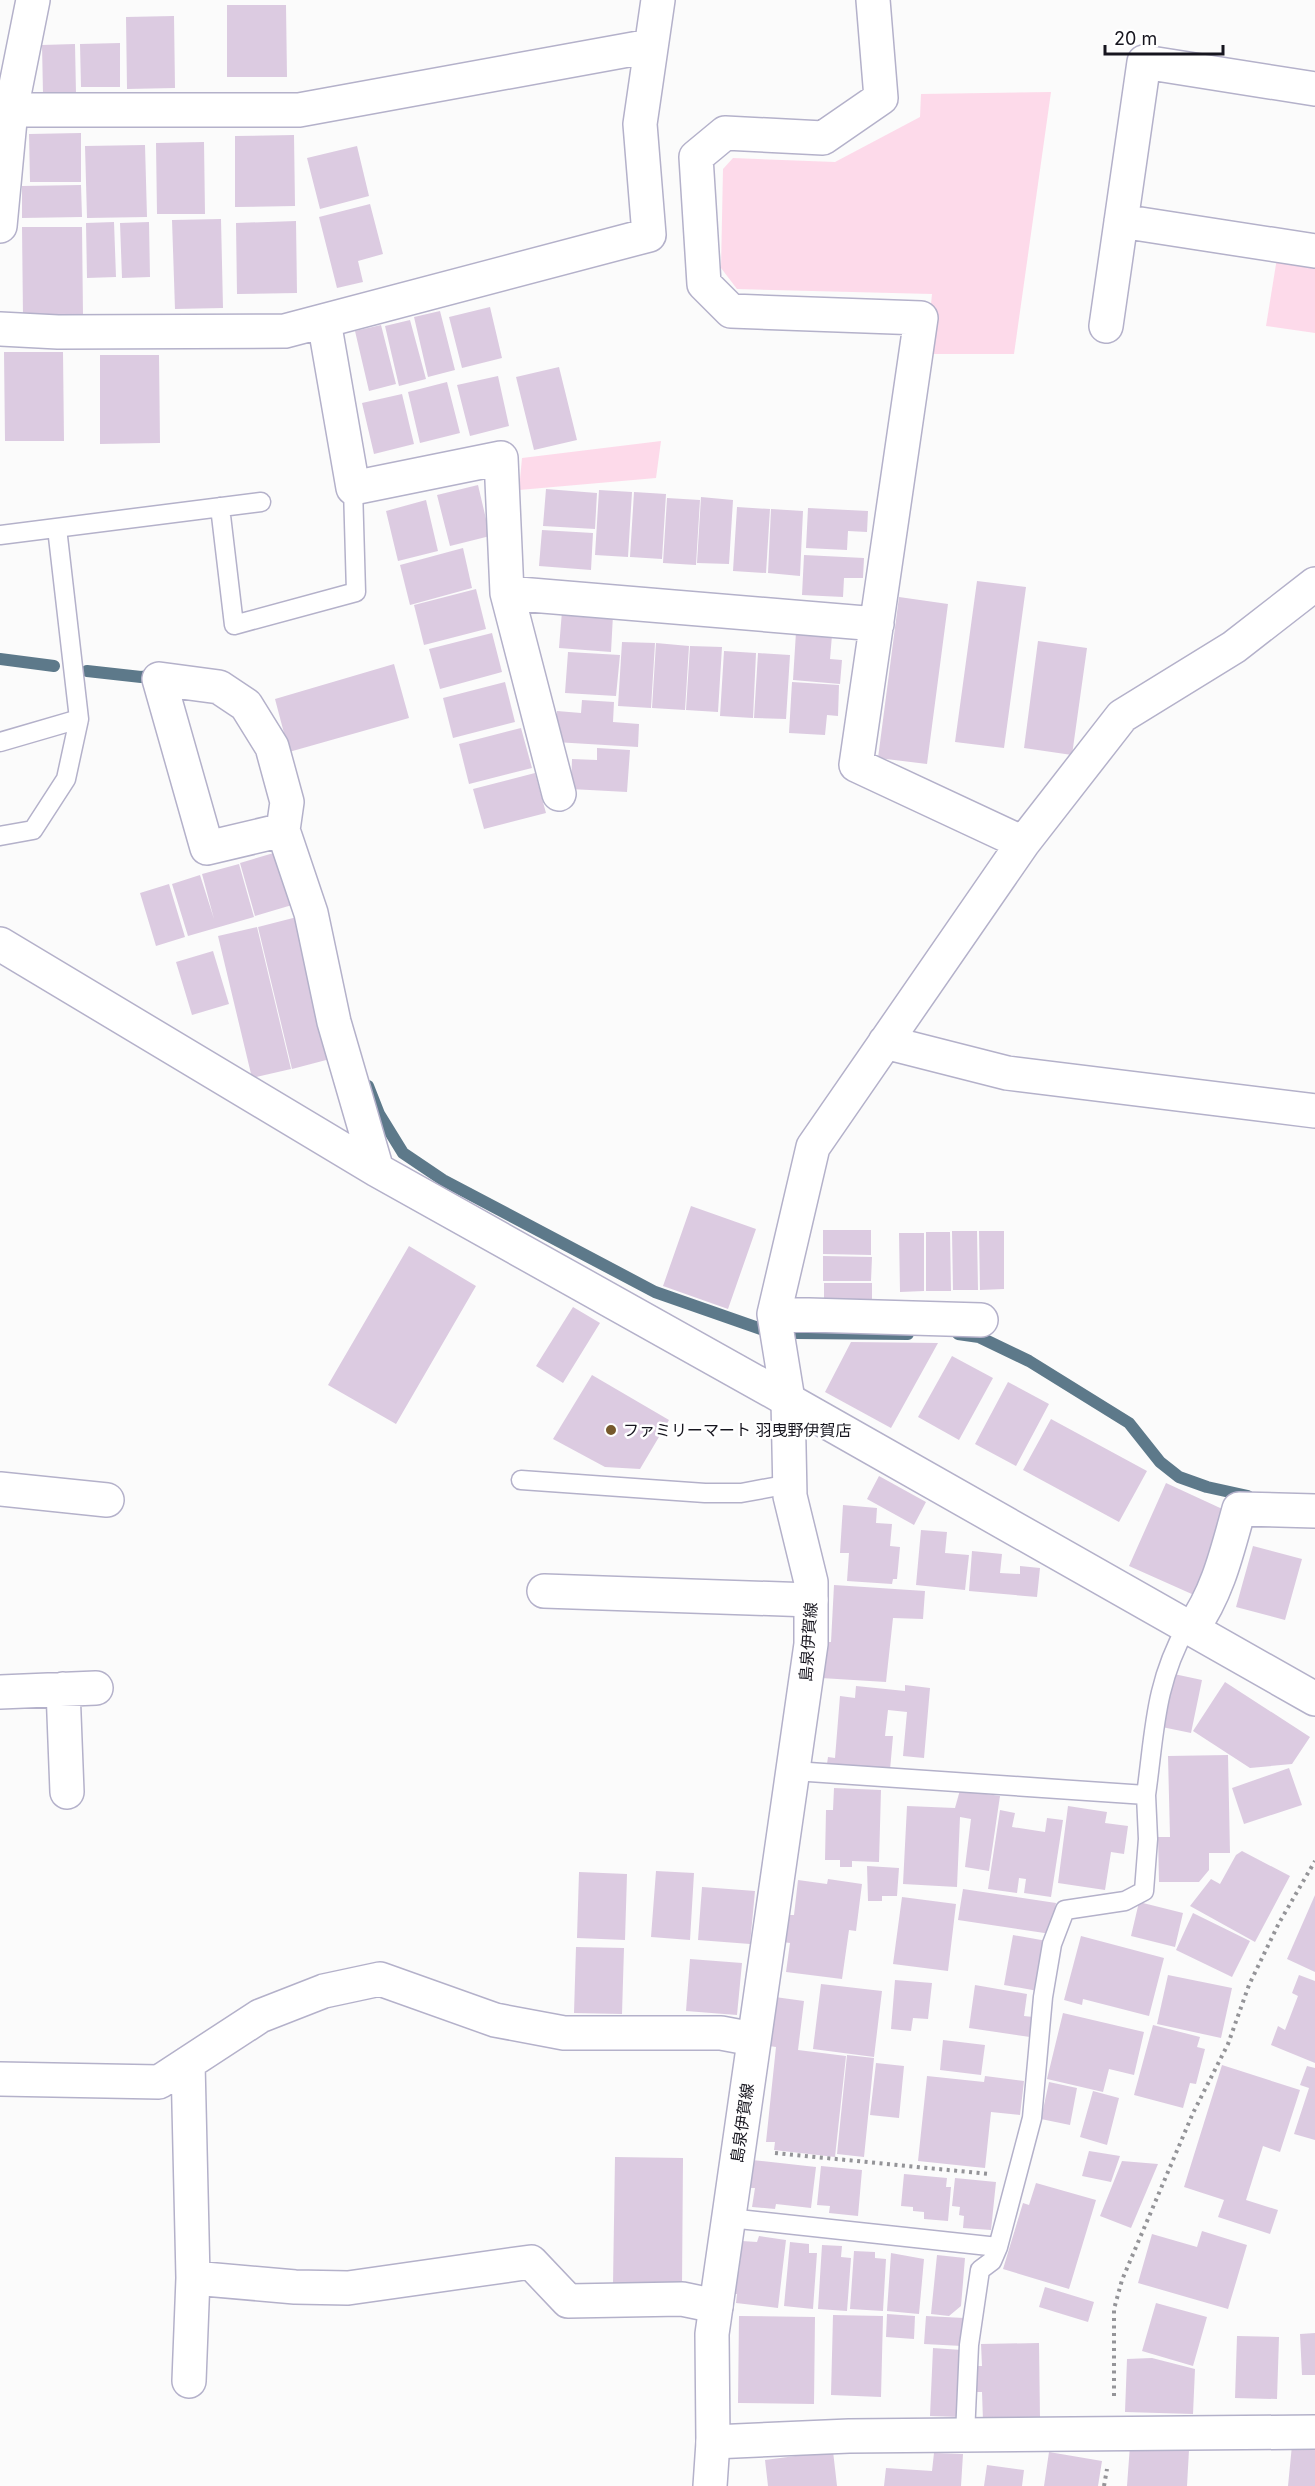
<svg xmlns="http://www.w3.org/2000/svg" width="1315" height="2486" font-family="Inter,'Noto Sans JP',sans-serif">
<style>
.green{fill:#fddaea}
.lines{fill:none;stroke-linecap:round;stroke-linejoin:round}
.stream{stroke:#5d798a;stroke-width:12}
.building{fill:#dccbe1}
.service-casing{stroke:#b4b1ca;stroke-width:21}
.minor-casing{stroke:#b4b1ca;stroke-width:36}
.secondary-casing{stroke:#b4b1ca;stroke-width:36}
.path{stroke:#949498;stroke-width:4;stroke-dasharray:3 4.5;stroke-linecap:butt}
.service{stroke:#fff;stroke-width:18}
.minor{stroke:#fff;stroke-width:33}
.secondary{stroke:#fff;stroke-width:33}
.poi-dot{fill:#76592c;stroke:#fff;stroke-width:2}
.labels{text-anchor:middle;stroke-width:5;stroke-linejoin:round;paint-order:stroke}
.poi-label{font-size:16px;fill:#16151e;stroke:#fff;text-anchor:start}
.street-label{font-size:16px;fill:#16151e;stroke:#fff}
</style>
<rect width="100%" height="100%" fill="#fbfbfb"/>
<path class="green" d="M 1051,92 L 1014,354 L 926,354 L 932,294 L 737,289 L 721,268 L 723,169 L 733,158 L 835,162 L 920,117 L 921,94 Z
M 1277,258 L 1315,263 L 1315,333 L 1266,326 Z
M 661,441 L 656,478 L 519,490 L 522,458 Z"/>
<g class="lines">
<path class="stream" d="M 0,659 L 54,666
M 87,671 L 141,677 L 157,675
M 368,1086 L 379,1114 L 403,1153 L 443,1180 L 655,1292 L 761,1329
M 796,1333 L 908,1334
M 958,1334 L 979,1337 L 1029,1361 L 1129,1423 L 1160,1462 L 1179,1477 L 1207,1487 L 1248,1496"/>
</g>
<path class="building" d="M 227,5 L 286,5 L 287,77 L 227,77 Z
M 174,16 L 175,88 L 127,89 L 126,17 Z
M 120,43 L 120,87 L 81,87 L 80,44 Z
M 75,44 L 76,94 L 43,94 L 42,45 Z
M 81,133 L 81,182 L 30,182 L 29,134 Z
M 294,135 L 295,206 L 235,207 L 235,136 Z
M 204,142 L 205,214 L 157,214 L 156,143 Z
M 145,145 L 147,217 L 87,218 L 85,146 Z
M 357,146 L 369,196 L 320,209 L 307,158 Z
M 81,185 L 82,217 L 22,218 L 22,186 Z
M 370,204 L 383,254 L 358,261 L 363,282 L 337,288 L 319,217 Z
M 221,219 L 223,308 L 175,309 L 172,220 Z
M 296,221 L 297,293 L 237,294 L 236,223 Z
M 114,222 L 116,277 L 87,278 L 86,223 Z
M 149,222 L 150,277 L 122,278 L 120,223 Z
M 22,227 L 82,227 L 83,315 L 23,316 Z
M 490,307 L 502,358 L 462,368 L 449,317 Z
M 440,311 L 455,370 L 428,377 L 414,317 Z
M 410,320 L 426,379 L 399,386 L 385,326 Z
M 381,325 L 396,384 L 369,391 L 355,331 Z
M 4,352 L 63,352 L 64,441 L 5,441 Z
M 100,355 L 159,355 L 160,443 L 100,444 Z
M 559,367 L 577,440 L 534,450 L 516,377 Z
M 498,376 L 509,426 L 470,436 L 457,385 Z
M 447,382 L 460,433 L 420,443 L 408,392 Z
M 402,394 L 414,444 L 374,454 L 362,403 Z
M 478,485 L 490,536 L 450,546 L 437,495 Z
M 546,489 L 597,493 L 595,529 L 543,526 Z
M 599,490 L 632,492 L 628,557 L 595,555 Z
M 634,492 L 666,494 L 662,559 L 630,557 Z
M 701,497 L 733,500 L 729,564 L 697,563 Z
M 667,498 L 700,500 L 696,565 L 663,563 Z
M 426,500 L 438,551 L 398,561 L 386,511 Z
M 737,507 L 770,509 L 766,573 L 733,571 Z
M 808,508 L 868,511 L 867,532 L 848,531 L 847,550 L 806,548 Z
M 771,509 L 803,511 L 800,576 L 768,573 Z
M 542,530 L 593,533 L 591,570 L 539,566 Z
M 463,548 L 472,588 L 410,605 L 400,565 Z
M 804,555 L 864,558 L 863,578 L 844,578 L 843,597 L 802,595 Z
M 977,581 L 1026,587 L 1004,748 L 955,742 Z
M 476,589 L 486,629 L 424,645 L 414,605 Z
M 899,597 L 948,604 L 927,764 L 878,758 Z
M 562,611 L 613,615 L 611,652 L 559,648 Z
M 796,632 L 832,635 L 830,659 L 842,660 L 840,684 L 793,680 Z
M 492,633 L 502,672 L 440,689 L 429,649 Z
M 1038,641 L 1087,648 L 1072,755 L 1024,748 Z
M 622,642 L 655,643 L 651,708 L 618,706 Z
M 656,643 L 689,646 L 685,710 L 652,708 Z
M 690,646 L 722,647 L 718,712 L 686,710 Z
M 724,651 L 756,653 L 753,718 L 720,716 Z
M 568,652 L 620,655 L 616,696 L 565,693 Z
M 758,653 L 790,655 L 786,719 L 754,718 Z
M 394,664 L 409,718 L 289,752 L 275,699 Z
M 505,682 L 515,722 L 453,738 L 443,698 Z
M 792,682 L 839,685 L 838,716 L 827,715 L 825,735 L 789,733 Z
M 582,700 L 614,702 L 613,722 L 639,724 L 638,747 L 555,742 L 557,711 L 581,713 Z
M 521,728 L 532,768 L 469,784 L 459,744 Z
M 597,748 L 630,750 L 627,792 L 571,789 L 572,759 L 597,760 Z
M 535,773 L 546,813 L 484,829 L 473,789 Z
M 277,852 L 292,905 L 255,916 L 240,863 Z
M 239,864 L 254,917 L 188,936 L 172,884 L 200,875 L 214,919 L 202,874 Z
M 169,884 L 185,937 L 156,946 L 140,893 Z
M 297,917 L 330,1059 L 292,1069 L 258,927 Z
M 257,927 L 291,1069 L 252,1078 L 218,936 Z
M 213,951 L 229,1004 L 192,1015 L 176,962 Z
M 691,1206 L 756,1229 L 728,1309 L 663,1286 Z
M 823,1230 L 871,1230 L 871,1255 L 823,1254 Z
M 952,1231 L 977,1231 L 978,1290 L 953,1290 Z
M 979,1231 L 1004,1231 L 1004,1289 L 980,1290 Z
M 926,1232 L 950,1232 L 951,1291 L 926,1291 Z
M 899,1233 L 924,1233 L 924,1291 L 900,1292 Z
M 409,1246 L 476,1286 L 396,1424 L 328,1385 Z
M 823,1256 L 872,1257 L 871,1281 L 823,1281 Z
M 824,1283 L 872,1283 L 872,1307 L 824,1307 Z
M 573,1307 L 600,1323 L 563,1383 L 536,1366 Z
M 851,1342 L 938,1343 L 891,1428 L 825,1392 Z
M 952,1356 L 993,1378 L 959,1440 L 918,1417 Z
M 592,1375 L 669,1420 L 640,1469 L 605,1467 L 553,1439 Z
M 1008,1382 L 1049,1404 L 1016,1466 L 975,1444 Z
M 1051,1419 L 1147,1471 L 1119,1522 L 1023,1470 Z
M 879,1476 L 926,1502 L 914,1525 L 867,1499 Z
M 1166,1483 L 1231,1513 L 1194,1595 L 1129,1566 Z
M 843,1505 L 877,1508 L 876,1523 L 892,1524 L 890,1546 L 900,1547 L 897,1579 L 893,1579 L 892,1584 L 847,1581 L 849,1553 L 840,1553 Z
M 921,1530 L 947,1532 L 945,1553 L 969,1555 L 965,1590 L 916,1585 Z
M 1253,1546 L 1302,1559 L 1285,1620 L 1236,1607 Z
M 972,1551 L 1002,1554 L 1000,1573 L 1020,1574 L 1020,1566 L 1040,1568 L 1037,1597 L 969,1591 Z
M 834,1585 L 925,1591 L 923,1619 L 893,1618 L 886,1682 L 821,1678 L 823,1642 L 831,1642 Z
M 1174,1674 L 1202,1680 L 1191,1733 L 1162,1727 Z
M 1225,1682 L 1310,1737 L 1292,1764 L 1250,1768 L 1193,1731 Z
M 905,1685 L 930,1688 L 924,1758 L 903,1756 L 907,1712 L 888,1710 L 885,1736 L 893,1736 L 890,1770 L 827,1764 L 828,1757 L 835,1758 L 840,1696 L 855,1698 L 856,1686 L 905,1691 Z
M 1228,1755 L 1230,1853 L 1209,1853 L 1209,1870 L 1199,1882 L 1159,1882 L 1158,1837 L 1170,1837 L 1168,1756 Z
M 1289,1768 L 1302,1805 L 1244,1824 L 1232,1788 Z
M 834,1788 L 881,1790 L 879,1862 L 852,1861 L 852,1867 L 840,1867 L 840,1860 L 825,1860 L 826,1810 L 833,1810 Z
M 960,1790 L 1000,1796 L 989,1871 L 965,1867 L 971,1819 L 960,1817 L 957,1887 L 903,1884 L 907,1806 L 955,1808 Z
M 1068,1806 L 1107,1812 L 1105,1823 L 1128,1826 L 1124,1854 L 1111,1852 L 1105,1890 L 1058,1883 Z
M 1000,1810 L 1015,1813 L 1012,1827 L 1045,1832 L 1047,1818 L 1063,1820 L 1051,1897 L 1024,1893 L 1026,1879 L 1019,1878 L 1017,1893 L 988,1889 Z
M 1242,1851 L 1290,1876 L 1255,1942 L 1190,1906 L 1211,1879 L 1220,1884 L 1236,1855 Z
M 867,1866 L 899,1868 L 897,1896 L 882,1896 L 882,1901 L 868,1901 Z
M 656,1871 L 694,1873 L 690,1940 L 651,1937 Z
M 579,1872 L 627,1874 L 625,1940 L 577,1938 Z
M 828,1879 L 862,1884 L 856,1931 L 849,1930 L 842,1979 L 786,1972 L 790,1943 L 783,1942 L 787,1915 L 794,1915 L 798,1880 L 827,1884 Z
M 702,1887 L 755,1891 L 750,1944 L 698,1940 Z
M 963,1889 L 1056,1903 L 1051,1934 L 958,1920 Z
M 1315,1895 L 1315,1972 L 1287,1959 Z
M 902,1897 L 956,1904 L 948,1971 L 893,1964 Z
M 1139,1902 L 1183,1913 L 1175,1947 L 1131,1936 Z
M 1193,1913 L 1250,1941 L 1232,1977 L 1176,1950 Z
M 1013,1935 L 1047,1941 L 1038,1991 L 1004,1985 Z
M 1081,1936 L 1164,1958 L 1149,2016 L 1083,1999 L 1082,2005 L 1064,2000 Z
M 576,1947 L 624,1948 L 622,2014 L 574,2013 Z
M 690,1959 L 742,1963 L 737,2015 L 686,2011 Z
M 1168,1975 L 1232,1988 L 1221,2038 L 1157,2024 Z
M 1299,1975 L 1315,1981 L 1315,2063 L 1271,2045 L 1278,2026 L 1285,2030 L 1298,1996 L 1292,1993 Z
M 895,1980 L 932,1983 L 928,2019 L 913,2018 L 911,2031 L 891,2029 Z
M 821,1984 L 882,1991 L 874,2057 L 813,2049 Z
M 975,1985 L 1027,1994 L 1024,2016 L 1033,2017 L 1030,2037 L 969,2028 Z
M 775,1997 L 804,2001 L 798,2050 L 846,2056 L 835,2157 L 774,2150 L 775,2142 L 766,2142 L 776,2047 L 769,2046 Z
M 1063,2013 L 1144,2032 L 1134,2075 L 1109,2069 L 1103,2092 L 1047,2079 Z
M 1153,2025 L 1200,2037 L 1197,2047 L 1205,2049 L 1196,2084 L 1190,2083 L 1183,2108 L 1134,2095 Z
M 943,2040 L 985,2045 L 981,2075 L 940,2070 Z
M 847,2055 L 874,2058 L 864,2157 L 837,2154 Z
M 876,2063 L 904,2066 L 899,2118 L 870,2115 Z
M 1222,2065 L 1300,2090 L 1280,2152 L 1263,2146 L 1246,2200 L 1278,2210 L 1270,2234 L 1218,2217 L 1224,2200 L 1184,2187 Z
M 1307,2066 L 1315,2068 L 1315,2140 L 1294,2134 L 1309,2088 L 1300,2085 Z
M 927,2076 L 984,2082 L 985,2076 L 1024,2081 L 1020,2115 L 991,2112 L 985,2168 L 918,2161 Z
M 1049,2082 L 1077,2088 L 1070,2125 L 1041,2119 Z
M 1093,2091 L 1119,2098 L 1107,2145 L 1080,2137 Z
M 1089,2151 L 1120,2156 L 1111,2182 L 1082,2176 Z
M 615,2157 L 683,2158 L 682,2286 L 613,2284 Z
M 752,2160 L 816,2167 L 811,2208 L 776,2204 L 775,2209 L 752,2207 L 755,2188 L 749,2188 Z
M 1122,2161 L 1158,2164 L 1131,2228 L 1100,2216 Z
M 821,2166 L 862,2170 L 858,2216 L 829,2213 L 830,2206 L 817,2205 Z
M 904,2174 L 947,2178 L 946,2187 L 951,2187 L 948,2221 L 924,2219 L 924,2212 L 913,2211 L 913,2207 L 901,2206 Z
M 955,2178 L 996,2182 L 991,2230 L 963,2228 L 964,2216 L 959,2215 L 960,2207 L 952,2206 Z
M 1036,2183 L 1096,2200 L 1069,2289 L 1003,2269 L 1023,2203 L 1029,2205 Z
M 1202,2231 L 1247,2245 L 1228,2309 L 1138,2283 L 1152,2234 L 1197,2247 Z
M 759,2236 L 786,2240 L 778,2308 L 736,2303 L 737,2294 L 732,2294 L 735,2271 L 739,2272 L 742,2241 L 757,2242 Z
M 790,2242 L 809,2244 L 809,2253 L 817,2253 L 813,2309 L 784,2306 Z
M 822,2245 L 842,2246 L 841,2257 L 851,2258 L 847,2311 L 818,2309 Z
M 854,2251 L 875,2252 L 875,2258 L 886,2259 L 883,2311 L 850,2309 Z
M 891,2253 L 924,2259 L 919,2314 L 887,2311 Z
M 937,2255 L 965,2258 L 961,2306 L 949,2316 L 931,2314 Z
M 1045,2287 L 1094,2302 L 1088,2322 L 1039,2307 Z
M 1156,2303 L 1207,2317 L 1193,2366 L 1142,2351 Z
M 887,2314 L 915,2316 L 914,2339 L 886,2337 Z
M 833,2315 L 883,2316 L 881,2397 L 831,2395 Z
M 739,2316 L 815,2317 L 814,2404 L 738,2403 Z
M 926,2316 L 964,2318 L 962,2346 L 924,2344 Z
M 1315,2333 L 1315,2375 L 1302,2375 L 1300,2334 Z
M 1237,2336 L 1279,2337 L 1277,2399 L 1235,2398 Z
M 1039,2343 L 1040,2419 L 983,2421 L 982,2392 L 976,2392 L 976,2366 L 982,2366 L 981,2344 Z
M 933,2348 L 962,2350 L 959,2417 L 930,2416 Z
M 1152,2358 L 1195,2369 L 1193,2414 L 1125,2412 L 1127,2359 Z
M 1130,2445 L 1189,2450 L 1187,2486 L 1127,2486 Z
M 1292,2445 L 1315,2445 L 1315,2486 L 1288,2486 Z
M 833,2451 L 837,2486 L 768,2486 L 765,2460 Z
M 1049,2452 L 1102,2461 L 1098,2486 L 1044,2486 Z
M 934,2453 L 963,2454 L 961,2486 L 884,2486 L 886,2468 L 932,2471 Z
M 987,2465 L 1024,2470 L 1022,2486 L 984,2486 Z"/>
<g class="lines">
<g class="service-casing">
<path id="service" d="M 220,507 L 234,625 L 356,592 L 353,488
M 0,535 L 261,502
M 0,742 L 79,719
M 0,836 L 33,830 L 66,779 L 79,719 L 57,528
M 521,1480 L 705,1493 L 741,1493 L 790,1484
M 794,1771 L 1146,1795 C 1155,1731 1154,1685 1187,1626
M 729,2218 L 998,2247
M 965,2435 L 969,2345 L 980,2270 L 992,2261 L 998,2247 L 1032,2118 L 1043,1997 L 1052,1944 L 1065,1910 L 1125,1901 L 1144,1891 L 1148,1839 L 1146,1795"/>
</g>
<g class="minor-casing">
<path id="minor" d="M 873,0 L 881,98 L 823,138 L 725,133 L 696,157 L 704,284 L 731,311 L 921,318 L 856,765 L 1023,843
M 11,110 L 299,110 L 650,46
M 1121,221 L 1315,251
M 0,226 L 11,110 L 33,0
M 324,321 L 353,488 L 501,458 L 507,593 L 559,794
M 1106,326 L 1144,62 L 1315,89
M 0,329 L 58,332 L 285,331 L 649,235 L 640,124 L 658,0
M 507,593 L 877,624
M 159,679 L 219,687 L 246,705 L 272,747 L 287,802 L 283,830 L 207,848 Z
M 283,830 L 311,913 L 334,1022 L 377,1170
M 0,944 L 377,1170 L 788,1400
M 885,1042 L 1007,1073 L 1315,1111
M 774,1314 L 981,1320
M 788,1400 L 774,1314 L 813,1147 L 1023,843 L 1122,716 L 1234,647 L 1315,584
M 0,1489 L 107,1500
M 544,1591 L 811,1600
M 1192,1629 C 1218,1592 1227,1552 1239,1509 L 1315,1511
M 63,1689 L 67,1792
M 0,1692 L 96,1688
M 188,2063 L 193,2278 L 189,2381
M 0,2079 L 159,2082 L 260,2016 L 324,1991 L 380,1979 L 495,2020 L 564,2033 L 721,2033 L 753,2039
M 193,2278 L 295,2287 L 348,2288 L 531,2262 L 568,2301 L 682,2299 L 716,2306
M 713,2442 L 849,2436 L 1315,2432"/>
</g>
<g class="secondary-casing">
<path id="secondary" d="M 788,1400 L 1315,1699
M 710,2486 L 713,2442 L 712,2334 L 811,1644 L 811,1582 L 790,1496 L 788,1400"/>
</g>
<path class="path" d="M 775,2153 L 989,2174
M 1114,2396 L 1114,2309 L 1122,2280 L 1193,2113 L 1228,2044 L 1249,1985 L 1279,1923 L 1315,1861
M 1104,2486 L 1107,2469"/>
<use href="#service" class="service"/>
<use href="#minor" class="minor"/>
<use href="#secondary" class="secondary"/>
</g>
<circle class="poi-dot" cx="611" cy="1430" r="6"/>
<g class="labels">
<g class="poi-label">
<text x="623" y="1436">ファミリーマート 羽曳野伊賀店</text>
</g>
<g class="street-label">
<text transform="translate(808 1642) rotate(-86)" y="6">島泉伊賀線</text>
<text transform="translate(742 2123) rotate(-82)" y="6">島泉伊賀線</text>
</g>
</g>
<path d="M1105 45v9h118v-9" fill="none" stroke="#16151e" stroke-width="3"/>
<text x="1114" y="45" font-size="18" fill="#16151e" stroke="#ffffff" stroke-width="4.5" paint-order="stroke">20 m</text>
</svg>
